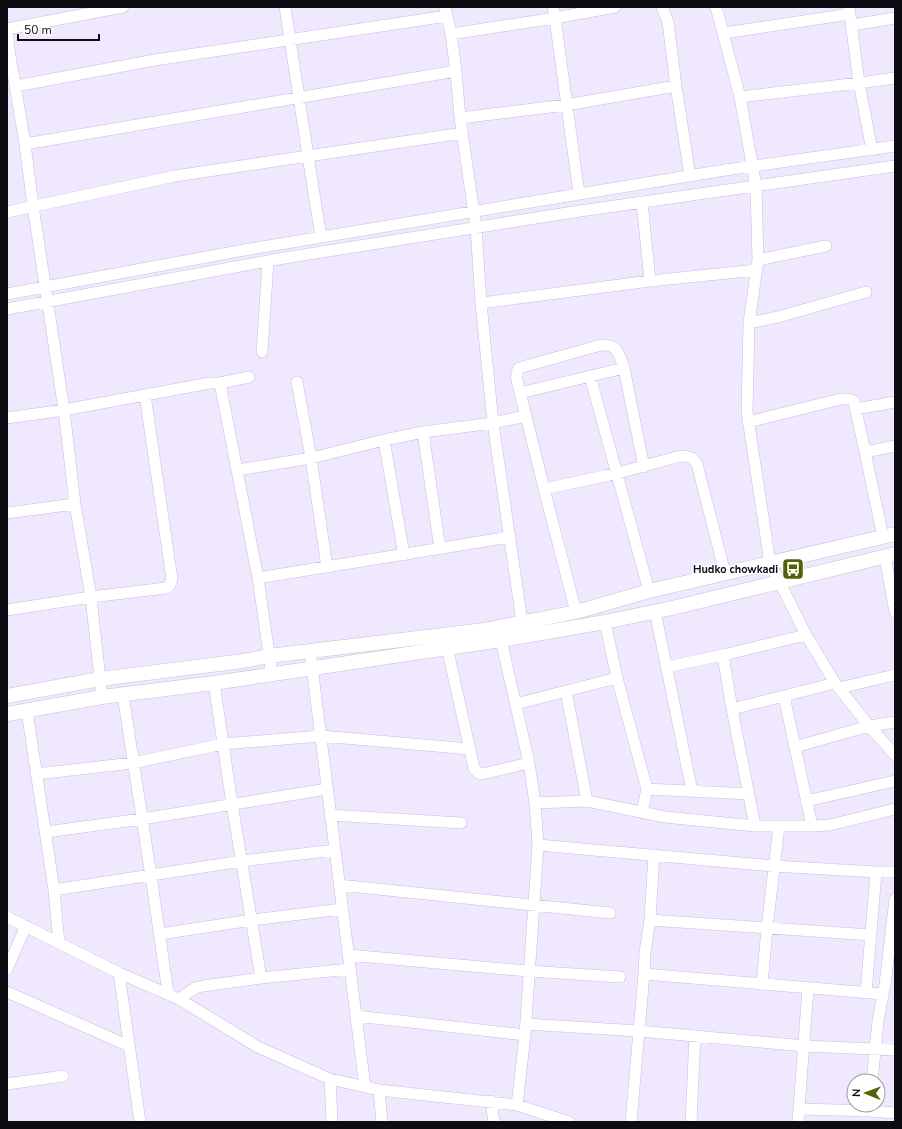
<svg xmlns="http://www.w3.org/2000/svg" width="902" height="1129" font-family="'Nunito Sans',sans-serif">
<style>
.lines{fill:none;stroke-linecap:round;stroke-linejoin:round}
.minor-casing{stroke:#c7c0d6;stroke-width:12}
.major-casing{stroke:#c7c0d6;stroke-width:15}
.minor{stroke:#fff;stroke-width:11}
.major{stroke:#fff;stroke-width:14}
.labels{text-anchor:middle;stroke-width:3;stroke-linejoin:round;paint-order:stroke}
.poi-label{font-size:11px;font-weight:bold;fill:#0e0c13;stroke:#fff;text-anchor:end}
</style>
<rect width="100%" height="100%" fill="#efe8ff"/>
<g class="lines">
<g class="minor-casing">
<path id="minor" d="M 445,7 L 451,34 L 456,71 L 460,118 L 476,227 L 481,303 L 493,423 L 526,416 L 544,489 L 618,473 L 677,457 L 685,456 L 692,458 L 697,464 L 725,573
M 662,7 L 668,22 L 676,86 L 690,176
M 716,7 L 740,97 L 756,186 L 758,260 L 749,323 L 747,412 L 770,563 L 806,635 L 835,683 L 869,726 L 895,755
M 849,7 L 859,83 L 872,150
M 852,25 L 895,18
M 7,28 L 9,50 L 25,144 L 33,206 L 64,410 L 75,504 L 91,597 L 102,697
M 7,29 L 123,7
M 724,33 L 850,14
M 451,34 L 555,18 L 553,7
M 16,86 L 155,60 L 447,16
M 740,97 L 859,83 L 895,78
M 460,118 L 566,105 L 676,86
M 25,144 L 456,71
M 579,194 L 555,18 L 615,7
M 642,202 L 650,281
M 7,212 L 175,176 L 308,156 L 285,7
M 321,237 L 308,156 L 463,133
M 758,260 L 826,246
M 7,294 L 244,250 L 537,201 L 725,170 L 895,146
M 481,303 L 650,281 L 757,270
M 7,309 L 284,258 L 580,211 L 895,166
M 749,323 L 778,317 L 866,292
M 262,352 L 268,261
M 590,376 L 649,591
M 297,382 L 311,458 L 327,567
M 220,383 L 249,377
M 520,393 C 518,384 514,375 519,368 L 601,345 C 618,344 619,354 624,368
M 856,409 L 895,402
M 526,416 L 520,393 L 624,368 L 644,467
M 7,418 L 64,410 L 210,383 L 220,383 L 258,578 L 272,675
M 748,422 L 841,399 L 849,399 L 854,401 L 865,452 L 895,446
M 423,432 L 440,549
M 384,440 L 404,555
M 865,452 L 883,537
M 238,470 L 311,458 L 384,440 L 423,432 L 493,423 L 522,622
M 544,489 L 576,612
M 7,513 L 75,504
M 885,556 L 895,612
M 258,578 L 510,537
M 7,610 L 91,597 L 166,588 L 170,585 L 172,579 L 145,395
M 655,611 L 692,791
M 605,622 L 617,678 L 647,789 L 642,812
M 806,635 L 723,655 L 732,709 L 755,826 L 812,826 L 830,825 L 895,809
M 501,640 L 529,763 L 535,803 L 538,845
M 447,647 L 474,768 L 478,773 L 482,774 L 529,763
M 310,651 L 365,1087
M 666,667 L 723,655
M 839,688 L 895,675
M 566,691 L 617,678
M 123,695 L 151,876 L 168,993
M 784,696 L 812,826
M 516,704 L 566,691 L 587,801 L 535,803
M 732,709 L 835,683
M 27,711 L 54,890 L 59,943
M 795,747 L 869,726 L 895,722
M 36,774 L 133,763 L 223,744 L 321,736 L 470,749
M 647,789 L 749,794
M 587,801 L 665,817 L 755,826
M 806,801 L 895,781
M 330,815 L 461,823
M 46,832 L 142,819 L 327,789
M 339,885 L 610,913
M 54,890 L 242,861 L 335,850
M 7,917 L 119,973 L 179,999 L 258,1047 L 330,1079 L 379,1090 L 517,1105 L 569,1122
M 650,920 L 871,935
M 160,934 L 252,920 L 342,909
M 348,955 L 528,971 L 620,977
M 7,969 L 26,926
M 119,973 L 140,1122
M 644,974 L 883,994
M 261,978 L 350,969
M 762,985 L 767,928 L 779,826
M 808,988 L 799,1109 L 870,1111 L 895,1113
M 7,992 L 129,1046
M 866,993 L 876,872
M 179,999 L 195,988 L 203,986 L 261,978 L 232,804 L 214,683
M 356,1016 L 525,1035
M 526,1024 L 639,1031 L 805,1046 L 895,1050
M 330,1079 L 332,1122
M 872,1081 L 878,1021 L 885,984 L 895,899
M 7,1084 L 63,1076
M 379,1090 L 382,1122
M 491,1101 L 494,1122
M 517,1105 L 525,1035 L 538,845 L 774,866 L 876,872 L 895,872
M 631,1122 L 644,974 L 645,952 L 650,920 L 654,855
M 691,1122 L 695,1036
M 798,1122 L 799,1109"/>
</g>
<g class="major-casing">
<path id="major" d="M 7,696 L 100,679 L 243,661 L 269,656 L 484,630 L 576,612 L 649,591 L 895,534
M 7,714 L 102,697 L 214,683 L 501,640 L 605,622 L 672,608 L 895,554"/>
</g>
<use href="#minor" class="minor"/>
<use href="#major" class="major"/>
</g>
<defs>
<g id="bus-square" transform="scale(1.15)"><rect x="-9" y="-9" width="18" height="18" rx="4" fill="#526105" stroke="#fff"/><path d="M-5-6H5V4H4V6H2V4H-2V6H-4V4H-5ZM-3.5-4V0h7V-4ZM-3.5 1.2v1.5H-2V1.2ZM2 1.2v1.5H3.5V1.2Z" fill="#fff"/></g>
</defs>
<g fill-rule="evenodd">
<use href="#bus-square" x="793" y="569"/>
</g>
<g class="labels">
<g class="poi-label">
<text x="778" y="573">Hudko chowkadi</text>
</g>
</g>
<rect width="902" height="1129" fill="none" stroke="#0e0c13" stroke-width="16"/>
<g transform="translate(866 1093) rotate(271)"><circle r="19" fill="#ffffff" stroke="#9f9ea1"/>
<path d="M0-3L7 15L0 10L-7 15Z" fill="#526105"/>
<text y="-6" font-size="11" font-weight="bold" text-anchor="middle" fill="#0e0c13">N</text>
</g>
<path d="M18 34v6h81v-6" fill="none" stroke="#0e0c13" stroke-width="2"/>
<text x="24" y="34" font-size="12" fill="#0e0c13" stroke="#ffffff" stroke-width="3" paint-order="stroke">50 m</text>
</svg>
